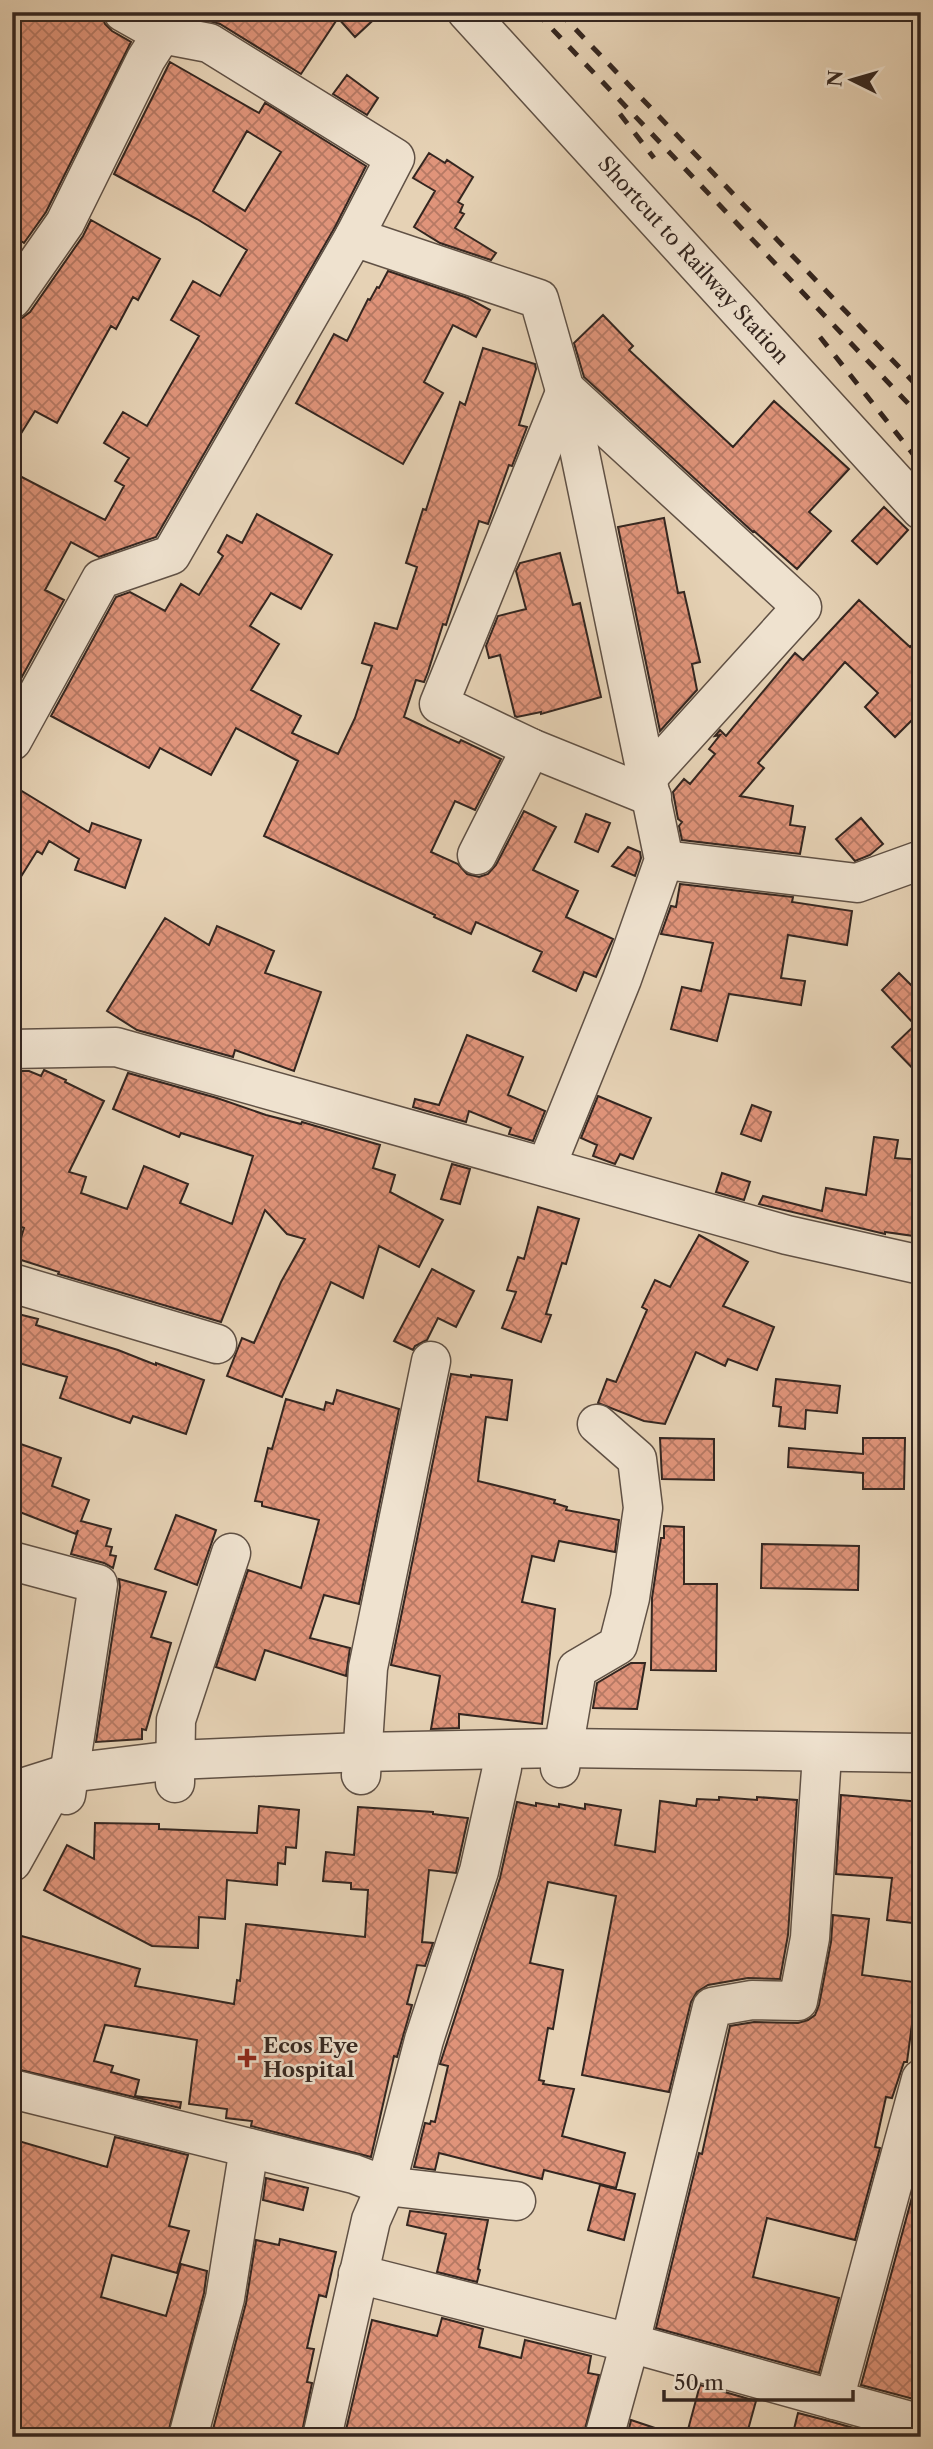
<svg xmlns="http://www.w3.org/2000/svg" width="933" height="2449" font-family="'Libre Caslon Text',serif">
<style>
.building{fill:url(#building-cross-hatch);stroke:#342620;stroke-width:2;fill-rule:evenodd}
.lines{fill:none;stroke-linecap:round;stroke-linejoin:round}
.minor-casing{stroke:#605145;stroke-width:41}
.minor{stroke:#efe2cf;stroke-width:38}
.rail{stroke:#342620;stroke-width:5;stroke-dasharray:12 12;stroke-linecap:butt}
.poi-dot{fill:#8f2418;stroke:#efe2cf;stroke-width:2.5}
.labels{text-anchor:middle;stroke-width:5;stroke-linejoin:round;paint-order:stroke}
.street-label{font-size:21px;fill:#342620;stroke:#efe2cf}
.poi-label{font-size:21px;font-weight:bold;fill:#342620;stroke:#efe2cf;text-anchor:start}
</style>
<defs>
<pattern id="building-cross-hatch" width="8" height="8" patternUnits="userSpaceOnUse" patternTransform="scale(1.75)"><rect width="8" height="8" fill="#e0947a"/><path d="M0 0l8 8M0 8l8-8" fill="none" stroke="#b67964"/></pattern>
</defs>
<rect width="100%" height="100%" fill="#e6d2b5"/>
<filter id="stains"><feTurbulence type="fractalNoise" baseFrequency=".00286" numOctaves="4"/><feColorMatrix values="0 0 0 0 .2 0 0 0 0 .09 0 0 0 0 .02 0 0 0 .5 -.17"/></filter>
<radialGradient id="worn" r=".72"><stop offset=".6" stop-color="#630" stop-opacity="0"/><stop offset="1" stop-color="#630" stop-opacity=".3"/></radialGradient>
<path class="building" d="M 12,12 L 101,12 L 105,24 L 112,31 L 131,42 L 46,212 L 24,243 L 12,235 Z
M 189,12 L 382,12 L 355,37 L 338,18 L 301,74 L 220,24 L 202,19 Z
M 170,62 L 259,113 L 265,103 L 366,166 L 335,227 L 156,537 L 99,557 L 71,542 L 45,590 L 64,600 L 12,695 L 12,472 L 105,520 L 124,486 L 115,481 L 129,458 L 104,443 L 123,412 L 147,426 L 199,336 L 171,320 L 193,281 L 220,296 L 247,250 L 197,219 L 114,174 ZM 247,131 L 281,152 L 245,211 L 213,191 Z
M 347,75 L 378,98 L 367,115 L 333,94 Z
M 429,153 L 445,163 L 447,160 L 473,177 L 458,202 L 463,205 L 460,212 L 464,214 L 455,228 L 496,253 L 491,260 L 440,243 L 414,227 L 435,191 L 413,178 Z
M 91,220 L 160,259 L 138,300 L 133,297 L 116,329 L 111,326 L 57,423 L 35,411 L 12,448 L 12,326 L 15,320 L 22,318 L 30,312 L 83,236 Z
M 388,271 L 468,298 L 490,310 L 476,337 L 453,325 L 424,382 L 443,393 L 403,464 L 296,403 L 334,334 L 347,341 L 368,299 L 370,300 L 377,287 L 379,288 Z
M 603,315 L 633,346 L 629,350 L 733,447 L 774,401 L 849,469 L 809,512 L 831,531 L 797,569 L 754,531 L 753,532 L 584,377 L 574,343 Z
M 483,348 L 535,364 L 536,369 L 519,425 L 527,427 L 512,466 L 509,465 L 488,524 L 479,521 L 446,625 L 443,624 L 428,672 L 424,682 L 416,680 L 404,717 L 459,743 L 461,740 L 501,759 L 475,810 L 455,801 L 431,852 L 458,864 L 467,874 L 479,877 L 488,874 L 496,865 L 524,811 L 556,827 L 533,870 L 578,891 L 566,917 L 613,939 L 596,977 L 584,972 L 576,991 L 533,971 L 542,952 L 476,922 L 471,934 L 434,917 L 435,915 L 264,836 L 298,761 L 236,728 L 211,775 L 160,748 L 149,768 L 51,716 L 116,597 L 130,592 L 165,611 L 181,584 L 199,595 L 223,556 L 218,552 L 227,535 L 242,543 L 257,514 L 332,555 L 301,609 L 271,593 L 250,626 L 279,644 L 251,690 L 301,716 L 292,733 L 338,754 L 355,718 L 372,666 L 362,663 L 375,623 L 397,629 L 417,567 L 406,563 L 423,509 L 426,510 L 460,402 L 465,405 Z
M 884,507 L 908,530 L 877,564 L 852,541 Z
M 664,518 L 678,593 L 684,592 L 700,662 L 692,664 L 697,690 L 660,731 L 618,527 Z
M 560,553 L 573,605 L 580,603 L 601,697 L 541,714 L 541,712 L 517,717 L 515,716 L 500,655 L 489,658 L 486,646 L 498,616 L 526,609 L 516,571 L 520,563 Z
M 859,600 L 910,647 L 921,636 L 921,711 L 895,737 L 865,707 L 878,693 L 845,662 L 758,763 L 764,768 L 740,796 L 793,806 L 790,825 L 805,827 L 800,854 L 682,840 L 679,826 L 682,822 L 678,819 L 673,792 L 684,779 L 690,784 L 715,754 L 709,749 L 720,735 L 715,736 L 720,730 L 726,736 L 795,653 L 803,660 Z
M 12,785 L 89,832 L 92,823 L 141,840 L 125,888 L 75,870 L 79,859 L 49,841 L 42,854 L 37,851 L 12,891 Z
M 586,814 L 610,823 L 598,852 L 575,842 Z
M 861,818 L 883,844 L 870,855 L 855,861 L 836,839 Z
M 628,847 L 640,852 L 641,858 L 635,876 L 612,866 Z
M 680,884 L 793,897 L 792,902 L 852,911 L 847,945 L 788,935 L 781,978 L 805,981 L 801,1005 L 729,994 L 717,1041 L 671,1029 L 682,987 L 701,991 L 713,943 L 661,934 L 671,906 L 676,907 Z
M 165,918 L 209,945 L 217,926 L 274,951 L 265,973 L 321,992 L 294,1071 L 235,1050 L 233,1057 L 137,1030 L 107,1011 Z
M 899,973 L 921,995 L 921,1077 L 892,1047 L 915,1025 L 882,990 Z
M 467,1035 L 523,1057 L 508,1095 L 545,1111 L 533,1141 L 509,1134 L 511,1128 L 469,1111 L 466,1122 L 413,1107 L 415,1099 L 439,1105 Z
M 44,1070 L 66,1080 L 65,1082 L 104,1101 L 69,1172 L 86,1177 L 81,1193 L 127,1209 L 144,1166 L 188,1184 L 180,1203 L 232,1224 L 253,1156 L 181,1133 L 179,1137 L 113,1109 L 128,1073 L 217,1098 L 266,1115 L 301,1124 L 302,1122 L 380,1145 L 373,1168 L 395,1175 L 390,1192 L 443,1220 L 419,1267 L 379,1246 L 363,1298 L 331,1282 L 282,1397 L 227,1376 L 242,1338 L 254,1343 L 281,1282 L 305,1239 L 287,1234 L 265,1210 L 221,1322 L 58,1274 L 59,1272 L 15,1258 L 24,1228 L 12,1224 L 12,1071 L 29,1071 L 41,1076 Z
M 598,1096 L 651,1118 L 633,1159 L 620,1154 L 615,1164 L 593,1156 L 597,1145 L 581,1138 Z
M 752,1105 L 771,1112 L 761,1141 L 741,1134 Z
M 874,1137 L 898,1140 L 895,1158 L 921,1160 L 921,1237 L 885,1232 L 885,1234 L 759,1204 L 763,1196 L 822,1211 L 826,1188 L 866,1195 Z
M 452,1164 L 470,1169 L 460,1204 L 441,1199 Z
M 722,1173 L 750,1182 L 744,1200 L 716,1192 Z
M 538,1207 L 579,1219 L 566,1264 L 562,1263 L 546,1314 L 551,1315 L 541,1342 L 502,1328 L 516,1292 L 507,1290 L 518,1257 L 524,1259 Z
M 699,1235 L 748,1262 L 723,1306 L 774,1327 L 757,1370 L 728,1359 L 725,1366 L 696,1352 L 665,1424 L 644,1421 L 598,1403 L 607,1379 L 616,1382 L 647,1310 L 642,1307 L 655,1280 L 670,1287 Z
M 432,1269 L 474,1291 L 456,1327 L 438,1318 L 427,1340 L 415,1346 L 413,1350 L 394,1341 Z
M 18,1314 L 38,1319 L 36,1325 L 118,1350 L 156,1365 L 156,1363 L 204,1380 L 186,1434 L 133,1416 L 130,1423 L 60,1398 L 67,1377 L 12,1361 L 12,1316 L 17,1317 Z
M 451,1374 L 471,1377 L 471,1375 L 512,1380 L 507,1420 L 486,1417 L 478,1481 L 555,1500 L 554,1503 L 567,1507 L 566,1510 L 619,1520 L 615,1552 L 559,1541 L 554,1561 L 532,1556 L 522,1602 L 555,1609 L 542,1724 L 459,1714 L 459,1728 L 431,1729 L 440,1676 L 391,1665 Z
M 776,1379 L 840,1386 L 837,1413 L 806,1410 L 805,1429 L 779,1426 L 781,1407 L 773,1406 Z
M 337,1390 L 399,1409 L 359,1604 L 324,1595 L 310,1638 L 350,1648 L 346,1676 L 265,1650 L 255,1680 L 216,1667 L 248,1570 L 301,1588 L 319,1520 L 262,1506 L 262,1502 L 255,1501 L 268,1448 L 272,1449 L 286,1399 L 324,1410 L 326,1402 L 333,1404 Z
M 660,1438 L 714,1439 L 714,1480 L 662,1479 Z
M 863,1438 L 905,1438 L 904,1489 L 863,1489 L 863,1473 L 788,1467 L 789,1448 L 863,1454 Z
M 12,1441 L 61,1458 L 52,1486 L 89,1500 L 81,1521 L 111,1529 L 106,1546 L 112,1547 L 110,1555 L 116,1556 L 113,1568 L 104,1563 L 71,1554 L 78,1530 L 76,1534 L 12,1509 Z
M 176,1515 L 216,1530 L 197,1585 L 155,1569 Z
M 664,1526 L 684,1527 L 684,1584 L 717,1584 L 716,1671 L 651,1670 L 652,1598 L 661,1538 L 664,1538 Z
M 762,1544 L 859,1546 L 858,1590 L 761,1588 Z
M 119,1579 L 166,1592 L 151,1637 L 171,1643 L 146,1730 L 142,1729 L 142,1739 L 96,1742 L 120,1587 Z
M 631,1663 L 645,1663 L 637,1709 L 593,1708 L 597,1683 Z
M 841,1795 L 921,1802 L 921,1924 L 887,1920 L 892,1878 L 836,1874 Z
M 719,1797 L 757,1800 L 757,1797 L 797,1800 L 788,1935 L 780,1979 L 748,1978 L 708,1985 L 697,1992 L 691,2002 L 669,2092 L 582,2075 L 616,1896 L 548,1882 L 530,1963 L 563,1970 L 553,2029 L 548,2028 L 539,2080 L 544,2081 L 543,2084 L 574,2089 L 562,2136 L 625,2153 L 616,2188 L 544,2170 L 542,2179 L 439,2153 L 435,2170 L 414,2167 L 425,2123 L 430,2124 L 431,2121 L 435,2122 L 448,2066 L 440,2064 L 500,1878 L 517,1802 L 536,1806 L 536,1803 L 559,1807 L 559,1804 L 585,1809 L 585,1804 L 621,1810 L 615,1845 L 655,1852 L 660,1801 L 696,1806 L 697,1799 L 719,1800 Z
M 259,1806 L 299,1810 L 296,1848 L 286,1847 L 285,1864 L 278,1863 L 277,1885 L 227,1880 L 225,1919 L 199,1917 L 198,1948 L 152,1946 L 44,1890 L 67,1845 L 94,1859 L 95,1823 L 159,1824 L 159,1829 L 257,1833 Z
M 358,1807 L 433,1812 L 433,1814 L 468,1818 L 456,1873 L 429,1870 L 422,1942 L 433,1943 L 425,1966 L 417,1965 L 407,2004 L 412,2005 L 397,2057 L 394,2056 L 371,2157 L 251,2126 L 252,2121 L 226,2118 L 227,2109 L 189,2104 L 197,2040 L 105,2025 L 94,2061 L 113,2066 L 111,2072 L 139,2080 L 135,2096 L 181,2102 L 180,2108 L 12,2068 L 12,1955 L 18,1935 L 140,1969 L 135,1986 L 234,2004 L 237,1980 L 240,1981 L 246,1924 L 365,1937 L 368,1890 L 351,1889 L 351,1883 L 323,1881 L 326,1852 L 354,1855 Z
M 833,1915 L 869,1919 L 862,1975 L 921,1983 L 921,2025 L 912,2024 L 907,2062 L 904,2062 L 892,2098 L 886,2097 L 875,2147 L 880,2148 L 855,2240 L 767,2218 L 753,2277 L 839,2298 L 819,2373 L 656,2328 L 699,2153 L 702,2154 L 730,2026 L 754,2022 L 798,2023 L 808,2020 L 815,2015 L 819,2005 L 831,1942 Z
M 115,2137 L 188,2155 L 169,2226 L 189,2231 L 177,2273 L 112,2255 L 101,2297 L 166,2316 L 181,2264 L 207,2271 L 204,2293 L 167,2437 L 12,2437 L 12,2139 L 107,2167 Z
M 921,2164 L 921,2401 L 861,2385 Z
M 266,2178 L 308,2188 L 303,2210 L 263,2200 Z
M 600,2185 L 635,2194 L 624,2240 L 588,2230 Z
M 410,2211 L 488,2220 L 478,2269 L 480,2270 L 477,2282 L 437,2272 L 446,2234 L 407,2225 Z
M 280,2239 L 336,2252 L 326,2297 L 319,2295 L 307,2348 L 314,2349 L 307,2382 L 312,2383 L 301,2437 L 211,2437 L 246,2303 L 256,2240 L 279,2245 Z
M 442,2318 L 483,2329 L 479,2347 L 521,2358 L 525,2340 L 591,2356 L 588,2373 L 599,2375 L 583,2437 L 354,2437 L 345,2434 L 372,2320 L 437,2336 Z
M 700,2385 L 756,2401 L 746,2437 L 686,2437 Z
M 798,2413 L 829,2421 L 885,2437 L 792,2437 Z
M 631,2420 L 670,2433 L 670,2437 L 627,2437 Z"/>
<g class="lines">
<g class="minor-casing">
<g id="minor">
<path id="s1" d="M 467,12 L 921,510"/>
<path d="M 162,34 L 209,43 L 395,158 L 354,237"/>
<path d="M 12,299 L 65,223 L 146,59 L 162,34 L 123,12"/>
<path d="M 12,741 L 101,579 L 171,555 L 354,237 L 539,299 L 572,415 L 664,860 L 622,979 L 546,1167"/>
<path d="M 648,777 L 802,607 L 566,390 L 439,704 L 531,748 L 652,797"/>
<path d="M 477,855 L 531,748"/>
<path d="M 664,860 L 857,883 L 921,860"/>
<path d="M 12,1049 L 116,1047 L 787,1235 L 921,1265"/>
<path d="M 12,1283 L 217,1344"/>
<path d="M 12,1561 L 98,1584 L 66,1795"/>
<path d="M 560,1768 L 577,1669 L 618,1645 L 630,1598 L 643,1508 L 637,1459 L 597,1424"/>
<path d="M 361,1775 L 368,1668 L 431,1361"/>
<path d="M 175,1783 L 176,1720 L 231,1553"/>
<path d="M 12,1791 L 69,1773 L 175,1760 L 362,1752 L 563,1748 L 921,1753"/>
<path d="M 12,1862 L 46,1801"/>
<path d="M 12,2089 L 354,2174 L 386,2186 L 516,2201"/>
<path d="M 358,2274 L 630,2343 L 921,2424"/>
<path d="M 834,2400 L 921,2079"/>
<path d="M 188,2437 L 225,2298 L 249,2148"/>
<path d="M 322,2437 L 371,2220 L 386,2186 L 424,2040 L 479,1871 L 502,1768"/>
<path d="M 604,2437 L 630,2343 L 712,2007 L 752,2000 L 798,2001 L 810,1938 L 821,1770"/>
</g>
</g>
<use href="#minor" class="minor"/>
<path class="rail" d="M 536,12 L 921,417
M 559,12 L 921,390
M 620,114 L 654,158
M 820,337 L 921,464"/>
</g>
<path class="poi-dot" d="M243.5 2047.5h7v7h7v7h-7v7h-7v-7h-7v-7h7z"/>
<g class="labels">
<g class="street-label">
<text dy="7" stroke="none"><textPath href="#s1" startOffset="336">Shortcut to Railway Station</textPath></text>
</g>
<g class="poi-label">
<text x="263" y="2053">Ecos Eye<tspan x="263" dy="24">Hospital</tspan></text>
</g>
</g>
<rect width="933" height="2449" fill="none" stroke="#e6d2b5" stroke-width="42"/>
<rect x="14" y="14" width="905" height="2421" fill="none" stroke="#342620" stroke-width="3.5"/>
<rect x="21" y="21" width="891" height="2407" fill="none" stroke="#342620" stroke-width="2"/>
<g transform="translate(852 80) rotate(275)" stroke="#efe2cf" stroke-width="5" paint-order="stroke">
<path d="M0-5L12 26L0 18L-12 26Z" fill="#342620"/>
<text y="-10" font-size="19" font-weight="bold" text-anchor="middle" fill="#342620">N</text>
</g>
<path d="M664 2390v10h189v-10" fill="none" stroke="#342620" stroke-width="3.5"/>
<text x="674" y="2390" font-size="21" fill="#342620" stroke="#efe2cf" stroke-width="5" paint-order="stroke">50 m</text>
<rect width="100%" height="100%" filter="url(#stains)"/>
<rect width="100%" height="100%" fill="url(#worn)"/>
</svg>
